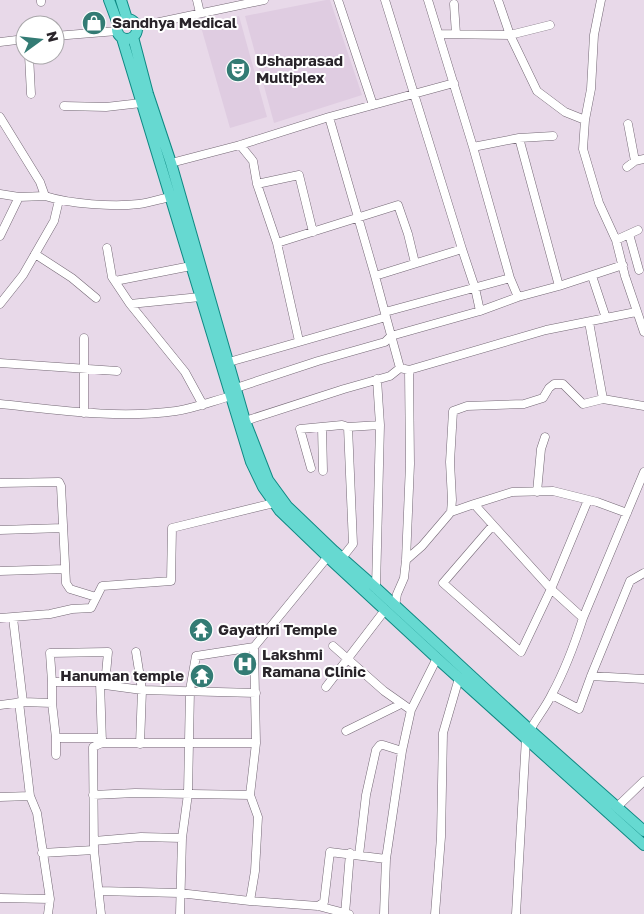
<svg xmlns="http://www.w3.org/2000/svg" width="644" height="914" font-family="'Golos Text',sans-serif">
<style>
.built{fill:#dfcce1}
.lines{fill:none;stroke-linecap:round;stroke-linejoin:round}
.minor-casing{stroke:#746875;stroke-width:9}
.major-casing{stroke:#0e8983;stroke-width:12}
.minor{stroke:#fff;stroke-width:8}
.major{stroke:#66d9d1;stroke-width:10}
.labels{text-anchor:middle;stroke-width:4;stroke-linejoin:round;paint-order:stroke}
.poi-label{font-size:15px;font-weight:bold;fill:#29242a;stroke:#fff;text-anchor:start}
</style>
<rect width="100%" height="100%" fill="#e8d9e9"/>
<path class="built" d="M 326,0 L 330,0 L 362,95 L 274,123 L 245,16 Z
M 239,16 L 267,117 L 230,128 L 201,27 Z"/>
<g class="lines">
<g class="minor-casing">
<path id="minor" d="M 197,0 L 200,13
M 338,0 L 373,105
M 385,0 L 462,249
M 428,0 L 473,147 L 510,278
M 601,0 L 594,35 L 591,89 L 585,120 L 583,149 L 599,203 L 616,240 L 625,276 L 644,332
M 41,2 L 41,0
M 454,4 L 456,34
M 550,25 L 510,35 L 537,91 L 565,112 L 585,120
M 136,27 L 264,0
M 439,34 L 510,35 L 498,0
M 55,36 L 117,31
M 0,42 L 25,39
M 29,55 L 31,94
M 64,106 L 106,107 L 141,103
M 0,117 L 40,182 L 45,196 C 70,204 113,207 139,204 C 149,203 160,199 170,197
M 628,124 L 635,161
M 553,136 L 519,138 L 559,286
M 240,145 L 253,161 L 257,184 L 277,243 L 299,341
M 473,147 L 519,138
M 171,163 L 240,145 L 329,117
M 627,167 L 635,161 L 644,159
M 257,184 L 299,175 L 313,232
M 0,194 L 19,197
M 629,234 L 639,270
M 0,236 L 19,197 L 45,196
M 616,240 L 638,230
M 277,243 L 398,205 L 408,234 L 415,263
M 107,248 L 112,277 L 130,304
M 35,254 L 72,278 L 96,298
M 375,276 L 329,117 L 454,83
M 592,276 L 606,318
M 115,281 L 191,266
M 200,297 L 130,304 L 185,372 L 203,405
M 0,304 L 23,275 L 54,221 L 59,200
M 385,312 L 510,278 L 518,297
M 386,317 L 400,368
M 229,362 L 386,317 L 375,276 L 462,249 L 475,288 L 480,311
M 0,363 L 117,371
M 233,389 L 318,361 L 385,342 L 391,336 L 480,311 L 518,297 L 559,286 L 623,265
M 603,399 L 644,406
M 0,404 C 58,410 117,419 176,411 C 196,408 215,400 235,395
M 84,413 L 84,338
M 245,421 L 344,389 L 390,376 L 400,368 L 409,370 L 546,330 L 636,312
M 322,427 L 323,471
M 311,468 L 300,429 L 342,425 L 348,427
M 0,483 L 59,482 L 61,486 L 66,583 L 70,589 L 96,597
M 537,492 L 541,449 L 545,437
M 451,512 L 474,504
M 493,525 L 474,504 L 512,492 L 553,491 L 597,502 L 627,513
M 0,530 L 63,528
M 342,558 L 353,544 L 348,427 L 380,425
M 406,560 L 422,546 L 451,512 L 452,500 L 450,462 L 453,411 L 467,406 L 524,404 L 543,398 L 549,388 L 554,384 L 563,384 L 583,404 L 603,399 L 589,322
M 0,571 L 65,569
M 644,573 L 630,581 L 591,676 L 644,679
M 376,588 L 380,425 L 377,379
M 395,606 L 397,594 L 404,578 L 406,560 L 410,464 L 409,370
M 0,618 L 50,614 L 72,609 L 91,608 L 102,586 L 171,581 L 172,528 L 274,503
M 13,618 L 23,702
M 583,618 L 551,589 L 493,525 L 443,583 L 521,652 L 551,589 L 588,500
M 333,646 L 384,691 L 411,710
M 136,652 L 142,690 L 140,744
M 52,682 L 50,653 L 108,652 L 105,685
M 100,682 L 102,743
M 326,687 L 385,610
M 552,695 L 579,709 L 591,676
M 19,702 L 30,796
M 52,703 L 56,738 L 56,755
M 0,705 L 23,702 L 52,703 L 52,682 L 100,682 L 105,685 L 142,690 L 256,693
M 346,731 L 401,704
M 56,738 L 102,738
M 93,795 L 135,793 L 250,795 L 256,743
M 250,795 L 258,817 L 255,871 L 250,901 L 318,906 L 349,914
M 0,797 L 30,796 L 37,813 L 50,899 L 48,914
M 618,806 L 644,781
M 94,841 L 141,837 L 182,838
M 42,853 L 94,850
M 359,855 L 366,795 L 376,750 L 380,745 L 383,745 L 402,751
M 99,891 L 179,893 L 250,901
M 0,898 L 50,899
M 318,906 L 324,902 L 330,852 L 386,859
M 101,914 L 94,850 L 93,747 L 102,743 L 256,743 L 254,647
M 180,914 L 182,838 L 188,794 L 190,690 L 196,656 L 254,647 L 330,554
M 345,914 L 350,853
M 384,914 L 386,859 L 402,751 L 411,710 L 437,658
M 435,914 L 441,837 L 443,733 L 459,678
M 516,914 L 526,738 C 533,722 545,709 552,694 C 565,670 575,643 583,618 L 644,472"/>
</g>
<g class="major-casing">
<path id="major" d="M 109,0 L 118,24
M 121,0 L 127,19
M117 29a10 10 0 1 1 20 0a10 10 0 1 1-20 0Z
M 133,37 L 148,94 L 171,163 L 245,421 L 268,480 L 287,506 L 334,551 L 376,588 L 530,730 L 644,831
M 122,38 L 251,462 L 263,487 L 280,511 L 333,562 L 440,661 L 644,845"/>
</g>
<use href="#minor" class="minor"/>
<use href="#major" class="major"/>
</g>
<defs>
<g id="shop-disc" transform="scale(1.25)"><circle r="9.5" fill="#337b74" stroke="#fff"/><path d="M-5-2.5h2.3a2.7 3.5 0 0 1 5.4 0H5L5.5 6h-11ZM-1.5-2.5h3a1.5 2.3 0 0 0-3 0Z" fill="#fff"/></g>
<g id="theatre-disc" transform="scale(1.25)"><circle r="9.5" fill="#337b74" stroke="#fff"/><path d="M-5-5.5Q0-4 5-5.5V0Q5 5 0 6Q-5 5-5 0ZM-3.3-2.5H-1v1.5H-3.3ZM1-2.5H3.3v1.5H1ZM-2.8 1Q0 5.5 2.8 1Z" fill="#fff"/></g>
<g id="temple-disc" transform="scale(1.25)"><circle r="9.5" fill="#337b74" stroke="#fff"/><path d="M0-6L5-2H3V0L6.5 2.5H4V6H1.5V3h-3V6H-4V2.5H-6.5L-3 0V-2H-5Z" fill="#fff"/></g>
<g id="hospital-disc" transform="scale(1.25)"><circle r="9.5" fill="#337b74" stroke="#fff"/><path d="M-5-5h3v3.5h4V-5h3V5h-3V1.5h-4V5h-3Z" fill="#fff"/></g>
</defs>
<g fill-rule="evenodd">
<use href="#shop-disc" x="94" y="23"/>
<use href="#theatre-disc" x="238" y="70"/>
<use href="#temple-disc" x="201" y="630"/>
<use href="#hospital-disc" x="245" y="664"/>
<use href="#temple-disc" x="202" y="676"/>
</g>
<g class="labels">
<g class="poi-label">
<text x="112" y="28">Sandhya Medical</text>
<text x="256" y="66">Ushaprasad<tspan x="256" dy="17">Multiplex</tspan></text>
<text x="218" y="635">Gayathri Temple</text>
<text x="262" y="660">Lakshmi<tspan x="262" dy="17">Ramana Clinic</tspan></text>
<text x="184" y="681" text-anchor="end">Hanuman temple</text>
</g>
</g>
<g transform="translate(40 40) rotate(75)"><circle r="24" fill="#ffffff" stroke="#a9a7aa"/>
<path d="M0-4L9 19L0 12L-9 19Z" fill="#337b74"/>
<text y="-8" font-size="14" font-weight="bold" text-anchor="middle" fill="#29242a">N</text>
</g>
</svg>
